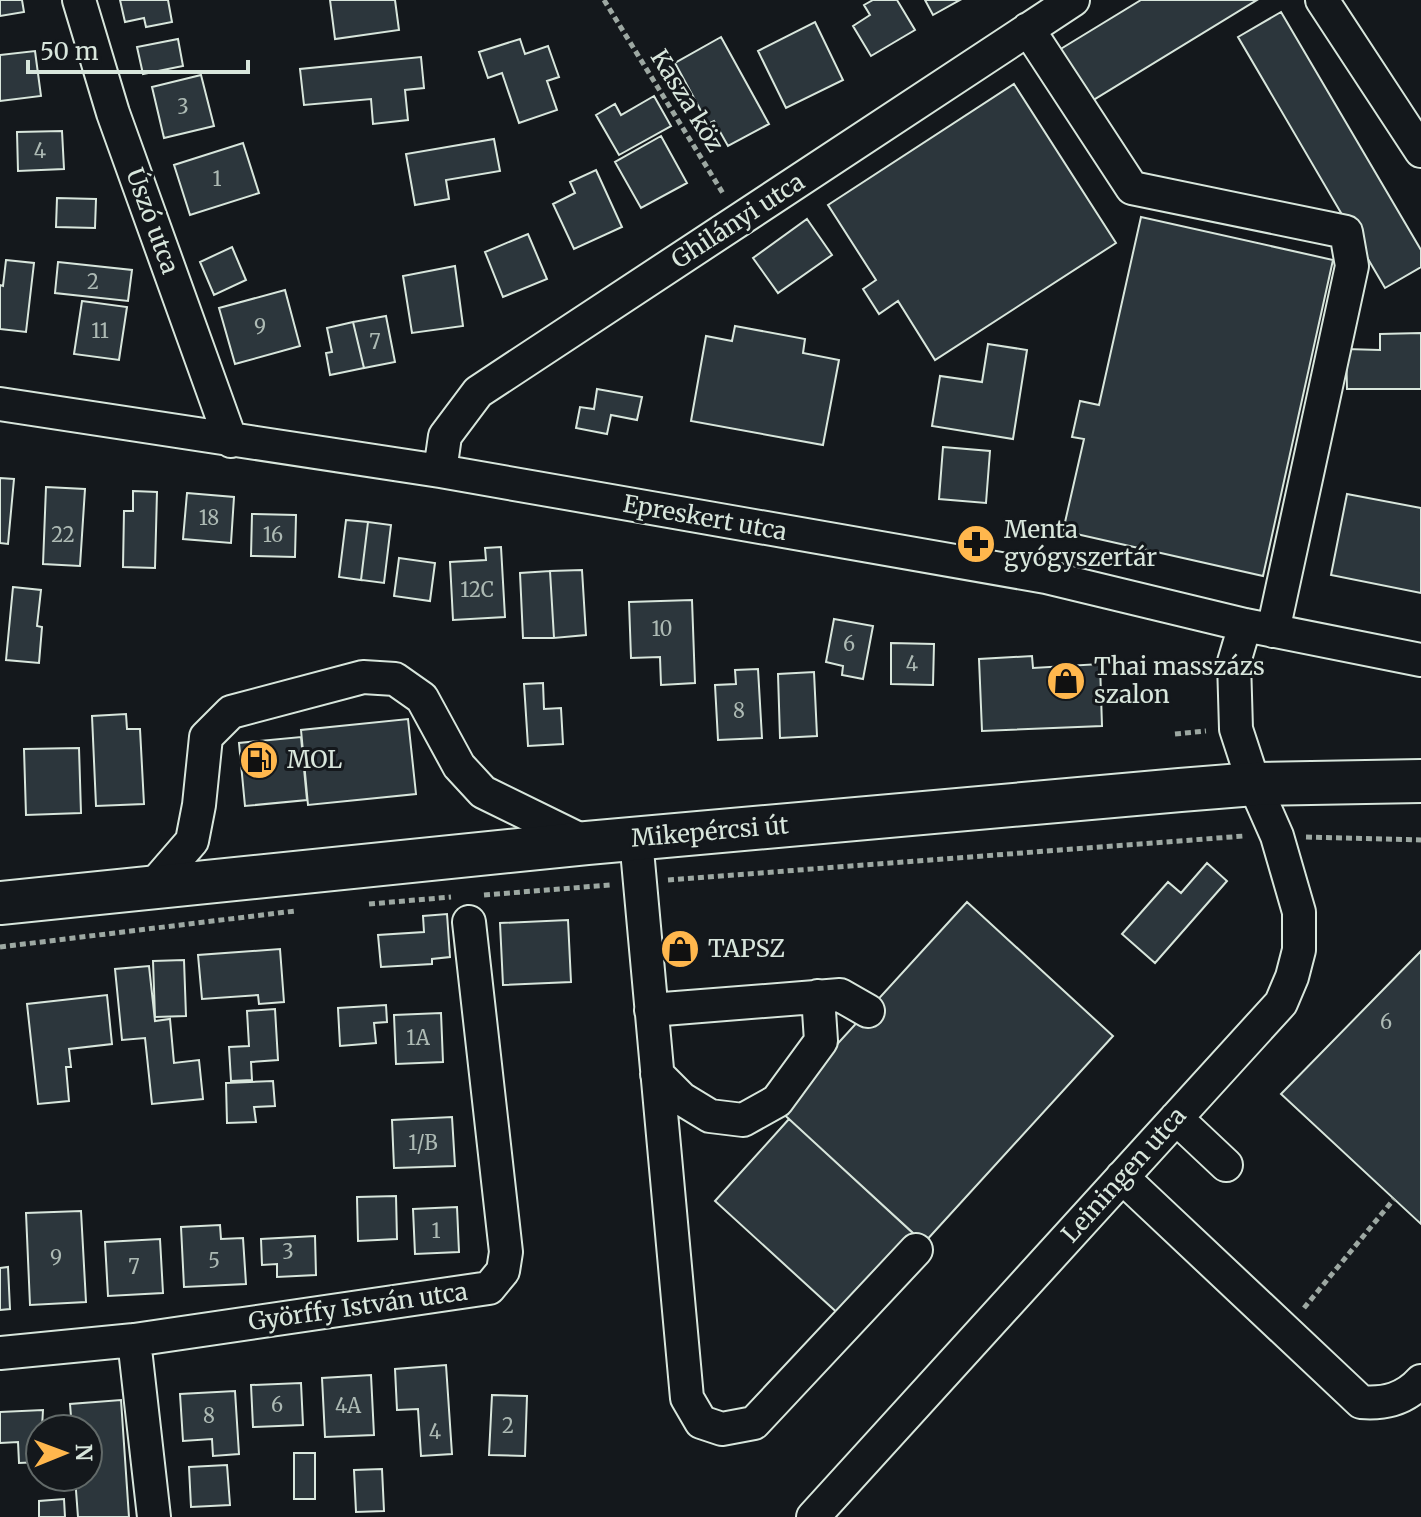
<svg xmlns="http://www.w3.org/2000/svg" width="1421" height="1517" font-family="Merriweather,serif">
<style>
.building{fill:#2c363c;stroke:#d8e6dc;stroke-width:2}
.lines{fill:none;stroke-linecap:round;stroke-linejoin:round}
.minor-casing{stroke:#d8e6dc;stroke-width:36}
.major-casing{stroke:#d8e6dc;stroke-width:46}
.path{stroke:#9da8a2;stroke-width:5;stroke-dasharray:6 4;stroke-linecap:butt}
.minor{stroke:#14181c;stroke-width:32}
.major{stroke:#14181c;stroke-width:42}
.labels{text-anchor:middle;stroke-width:6;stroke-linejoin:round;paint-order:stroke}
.number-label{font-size:20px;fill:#adbab4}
.street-label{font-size:24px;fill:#d8e6dc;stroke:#14181c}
.poi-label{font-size:24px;fill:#d8e6dc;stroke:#14181c;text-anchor:start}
</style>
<rect width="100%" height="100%" fill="#14181c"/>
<path class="building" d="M 0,0 L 22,0 L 24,12 L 0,16 Z
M 120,0 L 168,0 L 172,22 L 146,27 L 144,18 L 125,22 Z
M 330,0 L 395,0 L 399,30 L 335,39 Z
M 873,0 L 897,0 L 915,30 L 871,56 L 853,26 L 870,15 L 864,5 Z
M 925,0 L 960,0 L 933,15 Z
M 1141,0 L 1257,0 L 1090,102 L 1059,50 Z
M 1281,12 L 1421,250 L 1421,267 L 1385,288 L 1238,37 Z
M 815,22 L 843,80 L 786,108 L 758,51 Z
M 721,37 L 769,124 L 728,146 L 714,121 L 708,124 L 675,63 Z
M 178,39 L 183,66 L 143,74 L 137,47 Z
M 520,39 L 525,54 L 548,46 L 559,77 L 547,81 L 557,110 L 519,123 L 502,73 L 488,78 L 479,52 Z
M 35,51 L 41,96 L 0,101 L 0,55 Z
M 421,57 L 424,88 L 405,90 L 408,120 L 373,124 L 371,99 L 304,105 L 300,69 Z
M 201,75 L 214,126 L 164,138 L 152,87 Z
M 1014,84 L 1116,243 L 935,360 L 898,301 L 879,314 L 863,289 L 876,280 L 828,205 Z
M 654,96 L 671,126 L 619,155 L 596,115 L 615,104 L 621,115 Z
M 62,131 L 64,169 L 18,171 L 17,132 Z
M 661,136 L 687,183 L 641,208 L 615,162 Z
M 494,139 L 500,171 L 446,180 L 449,199 L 415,205 L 406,154 Z
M 243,143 L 259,193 L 190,215 L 174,165 Z
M 596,170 L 622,227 L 574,249 L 553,204 L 575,193 L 570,182 Z
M 57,198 L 96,199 L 95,228 L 56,227 Z
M 1141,217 L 1333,260 L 1263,576 L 1063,531 L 1084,439 L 1072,437 L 1080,401 L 1099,405 Z
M 807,219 L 832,255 L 778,293 L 753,258 Z
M 528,234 L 547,279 L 503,297 L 485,252 Z
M 232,247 L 246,280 L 214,295 L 200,262 Z
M 6,260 L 34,263 L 26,332 L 0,329 L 0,285 L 3,286 Z
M 58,262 L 132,270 L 128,301 L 55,293 Z
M 455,266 L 463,326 L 412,333 L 403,276 Z
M 285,290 L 300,346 L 235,364 L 219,308 Z
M 82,301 L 127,307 L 119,360 L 74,354 Z
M 386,316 L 395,362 L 364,368 L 353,322 Z
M 353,322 L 364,368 L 330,375 L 326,353 L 332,352 L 327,328 Z
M 735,326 L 805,339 L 803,353 L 839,360 L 823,445 L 691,421 L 706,336 L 732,341 Z
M 1421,333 L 1421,389 L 1347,389 L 1346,349 L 1380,350 L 1380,334 Z
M 988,344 L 1027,350 L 1013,439 L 932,426 L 940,376 L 982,382 Z
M 597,389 L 642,397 L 637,420 L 611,415 L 607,434 L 576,428 L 580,407 L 594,409 Z
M 943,447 L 990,451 L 986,503 L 939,499 Z
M 0,478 L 14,479 L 8,544 L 0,543 Z
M 46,487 L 85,489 L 80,566 L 43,564 Z
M 133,491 L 157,492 L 155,568 L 123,567 L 124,511 L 133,511 Z
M 187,493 L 234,497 L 231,543 L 183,539 Z
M 1347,494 L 1421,508 L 1421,593 L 1331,575 Z
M 252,514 L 296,515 L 295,557 L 251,556 Z
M 346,520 L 368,522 L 361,580 L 339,577 Z
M 368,522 L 391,525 L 384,583 L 361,580 Z
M 501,547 L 505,617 L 453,620 L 450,562 L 486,560 L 485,548 Z
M 399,558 L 435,563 L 430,601 L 394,596 Z
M 582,570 L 586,635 L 554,638 L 550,571 Z
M 550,571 L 554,638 L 523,638 L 520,573 Z
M 13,587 L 41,590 L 37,626 L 42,627 L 39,663 L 6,660 Z
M 692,600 L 695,683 L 661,685 L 660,657 L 631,658 L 629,602 Z
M 834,619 L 873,626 L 863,679 L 842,675 L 843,666 L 826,662 Z
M 891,643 L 934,644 L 933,685 L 891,684 Z
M 1032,656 L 1033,668 L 1100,664 L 1102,726 L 982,731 L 979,659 Z
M 758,669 L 762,738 L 718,740 L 715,685 L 736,684 L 735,670 Z
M 814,672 L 817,736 L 780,738 L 778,674 Z
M 543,683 L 544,709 L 561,708 L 563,744 L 528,746 L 524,684 Z
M 126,714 L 127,729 L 140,729 L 144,804 L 96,806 L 92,716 Z
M 408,719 L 416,794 L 308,805 L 301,730 Z
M 301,737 L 307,800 L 245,806 L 239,743 Z
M 79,748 L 81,813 L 26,815 L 24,749 Z
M 1207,863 L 1227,881 L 1155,963 L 1122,934 L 1168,882 L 1181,893 Z
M 967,902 L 1113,1036 L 924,1243 L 778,1109 Z
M 447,914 L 450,957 L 432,959 L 432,964 L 381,967 L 378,935 L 424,932 L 423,916 Z
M 568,920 L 571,982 L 503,985 L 500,923 Z
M 280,949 L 284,1002 L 259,1004 L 258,995 L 202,999 L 198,955 Z
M 1421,951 L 1421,1224 L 1281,1094 Z
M 184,960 L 186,1016 L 155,1017 L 153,961 Z
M 149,966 L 155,1021 L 170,1019 L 174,1063 L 199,1060 L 203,1099 L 152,1104 L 145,1038 L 122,1040 L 115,969 Z
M 107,995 L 112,1044 L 69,1049 L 71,1067 L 66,1067 L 69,1101 L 38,1104 L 27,1004 Z
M 386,1005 L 387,1022 L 374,1023 L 376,1043 L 340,1046 L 338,1008 Z
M 275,1009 L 278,1060 L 251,1062 L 252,1080 L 231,1081 L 229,1047 L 249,1046 L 247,1011 Z
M 441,1013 L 443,1062 L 396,1064 L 394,1015 Z
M 273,1081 L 275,1106 L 254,1107 L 256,1122 L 227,1123 L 226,1083 Z
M 452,1117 L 455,1166 L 394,1168 L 392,1120 Z
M 789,1119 L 916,1236 L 842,1317 L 715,1201 Z
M 396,1196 L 397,1239 L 358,1241 L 357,1197 Z
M 457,1207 L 459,1252 L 415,1254 L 413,1209 Z
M 81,1211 L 86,1302 L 30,1305 L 26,1213 Z
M 220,1225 L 221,1239 L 243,1238 L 246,1284 L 184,1287 L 181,1227 Z
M 315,1236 L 316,1275 L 277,1277 L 277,1264 L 262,1265 L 261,1239 Z
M 160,1239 L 163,1293 L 108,1296 L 105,1242 Z
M 8,1267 L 10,1309 L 0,1310 L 0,1268 Z
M 446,1365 L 452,1454 L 421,1456 L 418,1409 L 397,1410 L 395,1369 Z
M 371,1375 L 374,1435 L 325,1437 L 322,1378 Z
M 301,1383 L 303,1425 L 253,1427 L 251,1385 Z
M 235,1391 L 239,1454 L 213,1456 L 212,1439 L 183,1441 L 180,1394 Z
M 492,1395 L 527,1396 L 525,1456 L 489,1455 Z
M 121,1400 L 129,1517 L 78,1517 L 75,1477 L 88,1477 L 88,1429 L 72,1429 L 70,1404 Z
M 43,1410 L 40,1462 L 19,1463 L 18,1442 L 0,1443 L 0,1412 Z
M 294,1453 L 315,1453 L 315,1499 L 294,1499 Z
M 227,1465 L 230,1505 L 191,1507 L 189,1467 Z
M 382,1469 L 384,1511 L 356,1512 L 354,1470 Z
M 64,1499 L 65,1517 L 39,1517 L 39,1501 Z"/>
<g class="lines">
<g class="minor-casing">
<path id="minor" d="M 79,0 L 113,113 L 231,441
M 1322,0 L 1421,151
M 1028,29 L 1132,188 L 1346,232 L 1352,266 L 1273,631
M 0,404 L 440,471 L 1046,577 L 1245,625 L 1421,660
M 440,471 L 445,436 L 478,392 L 1073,0
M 636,839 L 687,1398 L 701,1422 L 722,1429 L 754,1423 L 916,1250
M 153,886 L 192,841 L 199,805 L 206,737 L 231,712 L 363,677 L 395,679 L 422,698 L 459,766 L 483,792 L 587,843
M 651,1010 L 840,995 L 868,1011
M 657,1074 L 682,1099 L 710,1116 L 743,1120 L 777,1101 L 821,1041 L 818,996
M 1176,1118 L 1226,1165
M 1122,1177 L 1361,1402 C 1385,1404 1405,1399 1421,1381
M 134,1340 L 154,1517
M 0,1353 L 134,1340 L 489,1288 L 503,1271 L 506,1252 L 469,922
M 813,1517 L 1281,1003 L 1292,977 L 1299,950 L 1299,912 L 1277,836 L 1254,784 L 1236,729 L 1234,662 L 1245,625"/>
</g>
<g class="major-casing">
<path id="major" d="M 0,903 L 587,843 L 1180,790 L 1254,784 L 1421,781"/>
</g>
<path class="path" d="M 604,0 L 724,195
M 1175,734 L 1206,731
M 1306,837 L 1421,840
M 668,880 L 1244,836
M 484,895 L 610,885
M 369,904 L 451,897
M 0,947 L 295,911
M 1304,1308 L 1394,1199"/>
<use href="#minor" class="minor"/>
<use href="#major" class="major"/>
</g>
<defs>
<g id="pharmacy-disc" transform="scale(2)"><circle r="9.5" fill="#ffb74d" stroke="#14181c"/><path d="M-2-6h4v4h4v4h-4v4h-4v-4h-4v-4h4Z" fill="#111"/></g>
<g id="shop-disc" transform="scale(2)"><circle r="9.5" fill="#ffb74d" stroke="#14181c"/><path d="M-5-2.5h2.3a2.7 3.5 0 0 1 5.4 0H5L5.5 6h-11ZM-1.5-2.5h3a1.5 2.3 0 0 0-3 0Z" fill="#111"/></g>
<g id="fuel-disc" transform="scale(2)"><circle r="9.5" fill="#ffb74d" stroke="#14181c"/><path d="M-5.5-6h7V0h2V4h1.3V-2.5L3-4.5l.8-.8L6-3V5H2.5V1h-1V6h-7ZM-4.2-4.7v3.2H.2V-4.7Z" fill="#111"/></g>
</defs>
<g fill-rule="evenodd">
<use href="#pharmacy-disc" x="976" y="544"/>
<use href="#shop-disc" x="1066" y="681"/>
<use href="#fuel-disc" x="259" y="760"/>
<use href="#shop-disc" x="680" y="949"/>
</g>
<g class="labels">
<g class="number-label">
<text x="183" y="114">3</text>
<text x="40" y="158">4</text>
<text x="217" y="186">1</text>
<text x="93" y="289">2</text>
<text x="260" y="334">9</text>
<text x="100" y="338">11</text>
<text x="375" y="349">7</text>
<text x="209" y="525">18</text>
<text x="63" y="542">22</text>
<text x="273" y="542">16</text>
<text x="477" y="597">12C</text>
<text x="662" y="636">10</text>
<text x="849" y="651">6</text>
<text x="912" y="671">4</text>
<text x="739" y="718">8</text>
<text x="1386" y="1029">6</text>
<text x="418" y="1045">1A</text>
<text x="423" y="1150">1/B</text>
<text x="436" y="1238">1</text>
<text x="288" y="1259">3</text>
<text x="56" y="1265">9</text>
<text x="214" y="1268">5</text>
<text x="134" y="1274">7</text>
<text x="277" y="1412">6</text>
<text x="348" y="1413">4A</text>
<text x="209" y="1423">8</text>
<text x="508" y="1433">2</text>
<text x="435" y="1439">4</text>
</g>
<g class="street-label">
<text transform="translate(687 101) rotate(58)" y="8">Kasza köz</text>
<text transform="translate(152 221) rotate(70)" y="8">Úszó utca</text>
<text transform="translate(738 221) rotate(-33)" y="8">Ghilányi utca</text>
<text transform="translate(705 518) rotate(10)" y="8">Epreskert utca</text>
<text transform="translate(710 832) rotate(-5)" y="8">Mikepércsi út</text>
<text transform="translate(1124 1175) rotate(-48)" y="8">Leiningen utca</text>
<text transform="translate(358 1307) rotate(-8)" y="8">Györffy István utca</text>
</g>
<g class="poi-label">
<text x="1004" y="538">Menta<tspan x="1004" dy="28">gyógyszertár</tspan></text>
<text x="1094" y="675">Thai masszázs<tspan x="1094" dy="28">szalon</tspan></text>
<text x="287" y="768">MOL</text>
<text x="708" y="957">TAPSZ</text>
</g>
</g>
<g transform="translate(64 1453) rotate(89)"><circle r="38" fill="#14181c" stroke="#626a69" stroke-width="2"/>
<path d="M0-6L14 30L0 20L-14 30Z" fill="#ffb74d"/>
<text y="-12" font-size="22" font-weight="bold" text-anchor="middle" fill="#d8e6dc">N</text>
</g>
<path d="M28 60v12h220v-12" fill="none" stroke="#d8e6dc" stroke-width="4"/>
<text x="40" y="60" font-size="24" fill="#d8e6dc" stroke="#14181c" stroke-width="6" paint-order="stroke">50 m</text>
</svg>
